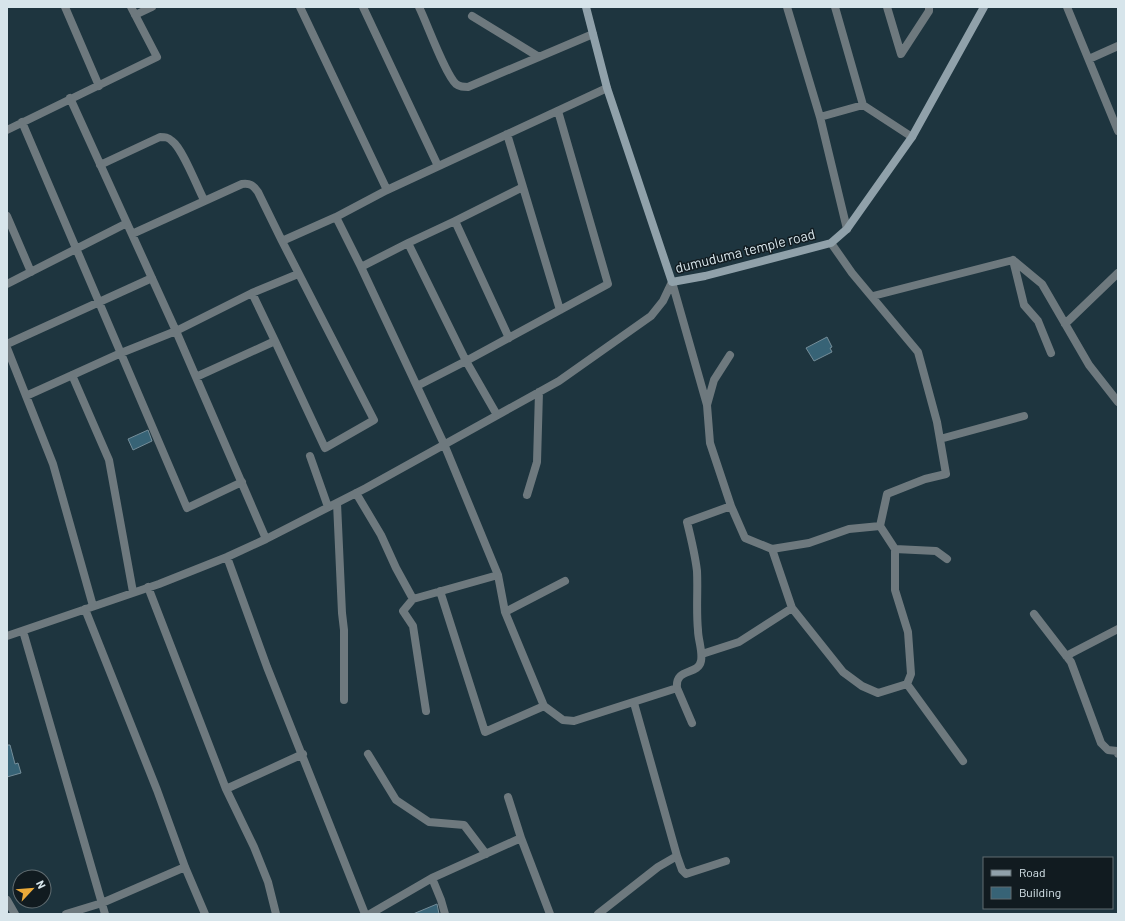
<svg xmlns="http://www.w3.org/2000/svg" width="1125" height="921" font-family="Barlow,sans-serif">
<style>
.building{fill:#376376;stroke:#748d99}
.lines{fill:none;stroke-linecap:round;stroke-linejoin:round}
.street{stroke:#6e797e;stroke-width:8}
.secondary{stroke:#90a1aa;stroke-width:8}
.labels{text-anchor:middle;stroke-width:3;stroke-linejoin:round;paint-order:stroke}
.street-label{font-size:14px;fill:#d7e5eb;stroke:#111b20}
</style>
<rect width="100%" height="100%" fill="#1e353f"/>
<path class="building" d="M 827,337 L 832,347 L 830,348 L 832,352 L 814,361 L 806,348 Z
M 148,430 L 152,441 L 133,450 L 128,439 Z
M 7,745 L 10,745 L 15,764 L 18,763 L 21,773 L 7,777 Z
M 437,904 L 439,914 L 413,914 Z"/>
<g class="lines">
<path class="street" d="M 65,7 L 99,86
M 300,7 L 387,190 L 607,88
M 363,7 L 438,166
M 419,7 C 427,23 445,74 456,84 C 460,87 463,87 468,87 L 593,34
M 787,7 L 820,117 L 847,229
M 835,7 L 863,105
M 887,7 L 901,54 L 929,11 L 929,7
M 1067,7 L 1118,131
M 135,15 L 152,7
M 472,16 L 539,57
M 1089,59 L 1118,46
M 70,98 L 176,331 L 266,539
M 820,117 L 863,105 L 912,137
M 22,122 L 187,508 L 242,482
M 7,130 L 157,57 L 131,7
M 507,134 L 560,310
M 100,165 L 160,137 C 165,137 168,137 172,141 C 183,149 197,187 204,200
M 7,216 L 31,272
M 336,217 L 387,190
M 132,234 L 242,184 C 250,183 253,185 258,192 L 282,241
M 408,243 L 361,267 L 444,444 L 498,575 L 413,599
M 1013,260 L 1042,284 L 1089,365 L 1118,402
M 672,282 L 707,405
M 7,284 L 127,223
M 252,293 L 298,274
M 873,296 L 1013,260 L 1024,305 L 1038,321 L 1051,353
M 1065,324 L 1118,273
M 509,338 L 455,221 L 523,187
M 7,344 L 152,278
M 7,348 L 53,464 L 93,606
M 72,375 L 109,460 L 133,592
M 196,377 L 275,341 L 325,448 L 374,420 L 282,241 L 336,217 L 361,267
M 417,386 L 466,361 L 408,243 L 455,221
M 26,396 L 121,353 L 176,331 L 252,293 L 275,341
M 497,415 L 466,361 L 608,284 L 558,111
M 940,439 L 1024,416
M 310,456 L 328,507
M 356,493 L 381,535 L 396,568 L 413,599 L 403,611 L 413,626 L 426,711
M 527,495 L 537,462 L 539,392
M 337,503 L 342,613 L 344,630 L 344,700
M 731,506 L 745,538 L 772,549 L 809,543 L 849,529 L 880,526
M 772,549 L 792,608
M 895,549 L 936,551 L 947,559
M 227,557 L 267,667 L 365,914
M 498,575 L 505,612 L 544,706 L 563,720 L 574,721 L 677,688
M 148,587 L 226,789 L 254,847 L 268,882 L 276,914
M 440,591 L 485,732 L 544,706
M 85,609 L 157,790 L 185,867 L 205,914
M 505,612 L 565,581
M 1034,614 L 1071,662 L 1101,743 L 1108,750 L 1117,751 L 1118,754
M 23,631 L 105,914
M 7,636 L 159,584 L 227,557 L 266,539 L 366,488 L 559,381 L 651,316 L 663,301 L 672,282
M 702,654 L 739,642 L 792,608 L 843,672 L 862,686 L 878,693 L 907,684 L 911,674 L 908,632 L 895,590 L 895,549 L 880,526 L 887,494 L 925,479 L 946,474 L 937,422 L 918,352 L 852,273 L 831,243
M 1066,656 L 1118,629
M 907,684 L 963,761
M 634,703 L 677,856
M 692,723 L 677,688 C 675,667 698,676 701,661 C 703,651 698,640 698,630 C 696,610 698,591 697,571 C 695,554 691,538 687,522 L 731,506 L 710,443 L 707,405 L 714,380 L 730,355
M 368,754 L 396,800 L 429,822 L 464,825 L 486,854
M 226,789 L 303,754
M 508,797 L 521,838 L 550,914
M 432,878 L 441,900 L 445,914
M 7,900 L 15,914
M 66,914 L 102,903 L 185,867
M 370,914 L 432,878 L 521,838
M 598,914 L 658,867 L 677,856 L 682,870 L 686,874 L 726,861"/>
<path class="secondary" d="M 586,7 L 607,88 L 672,282 L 705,276 L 831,243 L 847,229 L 912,137 L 984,7"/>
</g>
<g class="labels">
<g class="street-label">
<text transform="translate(745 251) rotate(-14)" y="5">dumuduma temple road</text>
</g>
</g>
<rect width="1125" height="921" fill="none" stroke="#d7e5eb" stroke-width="16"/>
<rect x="983" y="857" width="130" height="52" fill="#111b20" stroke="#606c71"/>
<rect x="991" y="870" width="20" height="6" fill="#90a1aa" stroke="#606c71"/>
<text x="1019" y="877" font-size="12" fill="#d7e5eb">Road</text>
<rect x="991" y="887" width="20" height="12" fill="#376376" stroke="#606c71"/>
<text x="1019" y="897" font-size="12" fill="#d7e5eb">Building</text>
<g transform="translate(32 889) rotate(64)"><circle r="19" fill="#111b20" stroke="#606c71"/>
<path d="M0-3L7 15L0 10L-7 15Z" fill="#ebaa39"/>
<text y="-6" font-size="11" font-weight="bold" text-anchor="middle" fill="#d7e5eb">N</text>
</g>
</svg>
